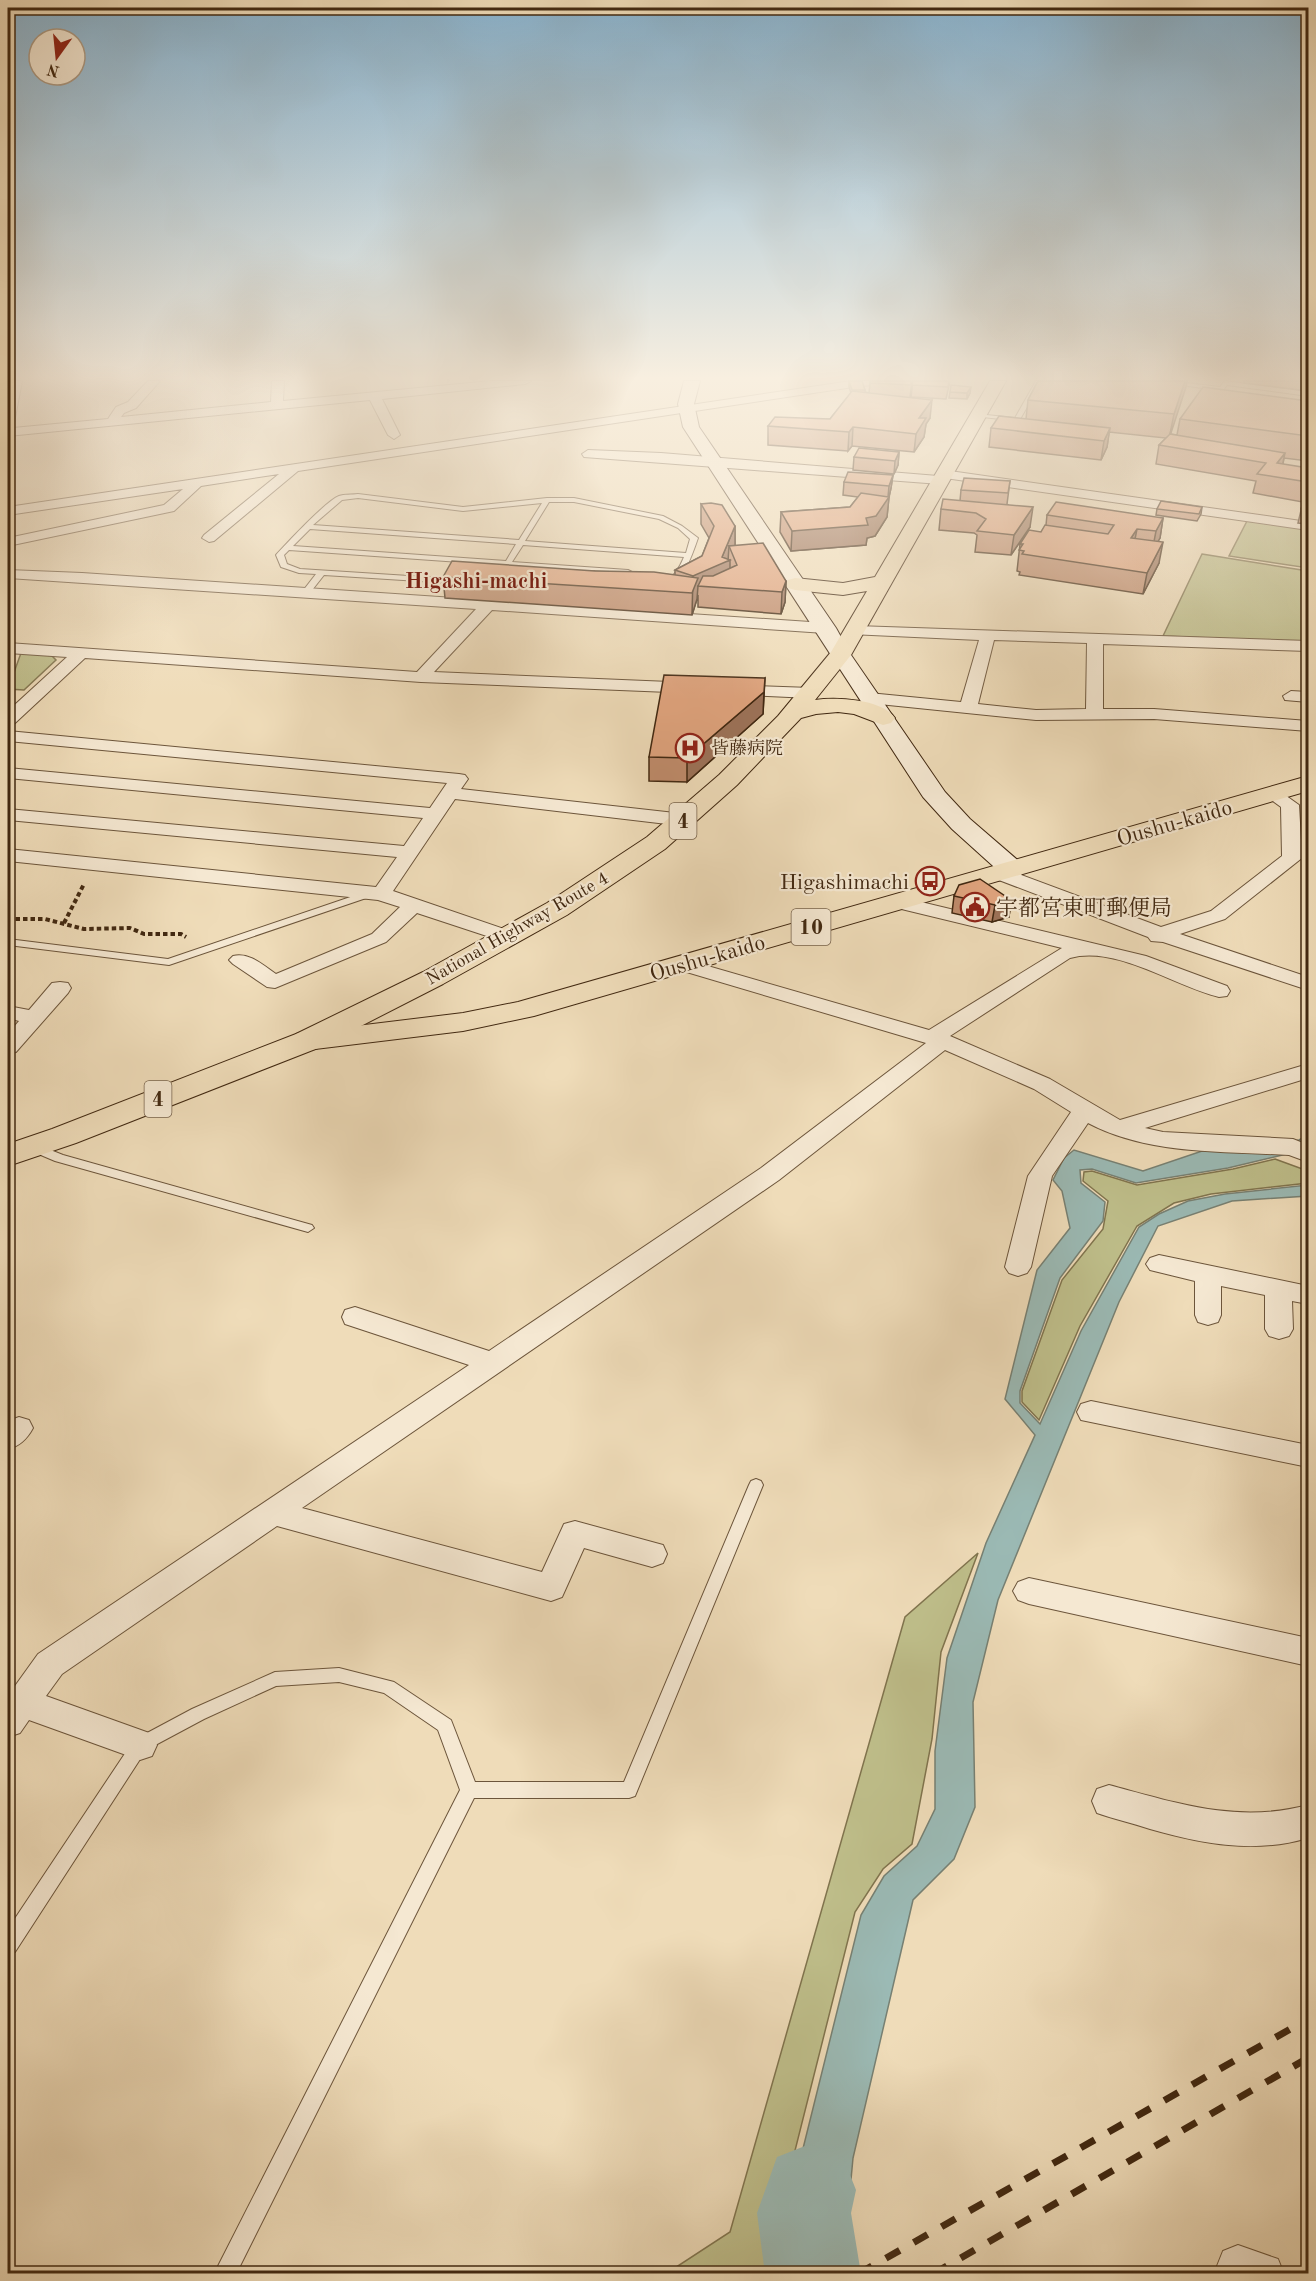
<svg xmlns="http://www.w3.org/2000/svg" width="1316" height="2281" font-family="'Old Standard TT','Noto Serif JP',serif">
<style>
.green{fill:#bfbf8b;stroke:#80744e;stroke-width:1.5}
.water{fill:#9bbab5;stroke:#778073;stroke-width:1.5}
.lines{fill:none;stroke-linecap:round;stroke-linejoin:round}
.river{fill:#9bbab5;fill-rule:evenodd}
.lane-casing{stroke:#6c553b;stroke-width:2}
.street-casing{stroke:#6c553b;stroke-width:2}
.secondary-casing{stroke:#412811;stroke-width:2}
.primary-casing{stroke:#412811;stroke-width:2}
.highway-casing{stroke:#412811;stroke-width:2}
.path{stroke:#412811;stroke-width:4;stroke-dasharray:4.5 3;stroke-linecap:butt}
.lane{fill:#f5e8d2;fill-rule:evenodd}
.street{fill:#f5e8d2;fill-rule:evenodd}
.secondary{fill:#f5e8d2;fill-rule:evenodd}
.primary{fill:#efdcb9;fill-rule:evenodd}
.highway{fill:#efdcb9;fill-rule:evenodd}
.rail{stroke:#412811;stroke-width:7;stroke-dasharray:16 16;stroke-linecap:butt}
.wall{fill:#c08c6c;stroke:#412811;stroke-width:1.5}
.shaded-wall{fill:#9c7258;stroke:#412811;stroke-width:1.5}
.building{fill:#dfa37d;stroke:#412811;stroke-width:1.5}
.labels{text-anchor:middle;stroke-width:4.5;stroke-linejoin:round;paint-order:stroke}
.far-poi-label{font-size:18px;fill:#412811;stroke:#f5e8d2;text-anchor:start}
.far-street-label{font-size:18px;fill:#412811;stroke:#f5e8d2}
.shield{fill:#f5e8d2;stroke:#77624b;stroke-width:1.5}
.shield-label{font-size:21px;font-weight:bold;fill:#412811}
.far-quarter-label{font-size:22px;font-weight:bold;fill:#7a1f14;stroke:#f5e8d2}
.street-label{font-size:22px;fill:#412811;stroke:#f5e8d2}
.poi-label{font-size:22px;fill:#412811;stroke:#f5e8d2;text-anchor:end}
</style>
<rect width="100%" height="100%" fill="#efdcb9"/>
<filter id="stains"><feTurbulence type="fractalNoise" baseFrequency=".00333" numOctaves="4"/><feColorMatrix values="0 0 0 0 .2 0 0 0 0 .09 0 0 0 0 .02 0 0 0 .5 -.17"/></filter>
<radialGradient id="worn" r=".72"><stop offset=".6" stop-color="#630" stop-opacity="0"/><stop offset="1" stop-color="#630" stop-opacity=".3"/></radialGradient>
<path class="green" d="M 1247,521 L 1308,529 L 1308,568 L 1229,556 Z
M 1202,554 L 1308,571 L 1308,642 L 1163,636 Z
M 21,653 L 51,655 L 56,660 L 24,690 L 8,689 Z
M 1275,1159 L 1308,1171 L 1308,1183 L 1211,1194 L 1174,1203 L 1137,1226 L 1080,1326 L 1039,1420 L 1022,1402 L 1022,1391 L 1062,1280 L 1103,1229 L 1108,1201 L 1083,1181 L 1084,1172 L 1092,1171 L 1137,1185 L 1233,1169 Z
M 978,1553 L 941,1652 L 932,1739 L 912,1844 L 883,1869 L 855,1912 L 775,2230 L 779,2273 L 667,2273 L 730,2232 L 905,1617 Z"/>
<path class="water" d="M 1308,1135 L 1308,1149 L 1228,1168 L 1136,1183 L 1092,1169 L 1080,1170 L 1081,1183 L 1105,1202 L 1103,1221 L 1060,1278 L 1020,1391 L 1020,1403 L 1040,1424 L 1081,1331 L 1139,1227 L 1159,1214 L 1188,1201 L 1225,1194 L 1308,1185 L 1308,1196 L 1232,1201 L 1158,1226 L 1119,1302 L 998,1600 L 973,1702 L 975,1807 L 954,1859 L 913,1900 L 853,2158 L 845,2244 L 794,2273 L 783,2229 L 861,1915 L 884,1876 L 917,1846 L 935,1809 L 935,1751 L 947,1658 L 986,1543 L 1035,1435 L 1005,1399 L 1037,1270 L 1070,1228 L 1062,1191 L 1053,1180 L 1064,1158 L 1074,1150 L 1143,1171 L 1208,1149 L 1254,1148 L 1299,1140 Z"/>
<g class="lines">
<path class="river" d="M 810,2144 L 843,2157 L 856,2190 L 851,2213 L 861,2274 L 765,2274 L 757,2213 L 777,2157 Z"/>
<g class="lane-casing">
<path id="lane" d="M 1036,381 L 1042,381 L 1019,421 L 974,416 L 977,414 L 1015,418 Z
M 1152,381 L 1169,381 L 1220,387 L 1225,381 L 1308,392 L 1308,396 L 1227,385 L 1213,404 L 1210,402 L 1217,390 Z
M 358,494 L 463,507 L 547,498 L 574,498 L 663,516 L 682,526 L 698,538 C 682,585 675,589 626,594 L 324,575 L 309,594 L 303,594 L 302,592 L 316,574 L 299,573 L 281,567 L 276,555 C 286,544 326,501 339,496 C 344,494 352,495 358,494 ZM 358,498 L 463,511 L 542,503 L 519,540 L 313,525 L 342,500 ZM 549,502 L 574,502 L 659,519 L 678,528 L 690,539 L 686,553 L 525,541 ZM 310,529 L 516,544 L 506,561 L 293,546 ZM 523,545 L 684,557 C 672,587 655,587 626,590 L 300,569 L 287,564 L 284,555 L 289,550 L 503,565 L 501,568 L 505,570 L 510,566 L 628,574 L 632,572 L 628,570 L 512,562 Z
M 371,890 L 376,893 L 375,895 L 169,965 L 8,945 L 8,939 L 168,959 Z
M 33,1143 L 63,1155 L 312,1225 L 314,1228 L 308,1232 L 55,1161 L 29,1150 L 27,1147 L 29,1144 Z
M 756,1479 L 761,1481 L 763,1485 L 635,1796 L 629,1798 L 474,1798 L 236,2274 L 214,2274 L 460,1790 L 438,1730 L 384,1693 L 339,1682 L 276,1686 L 204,1719 L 146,1750 L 15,1952 L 8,1954 L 8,1929 L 134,1740 L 192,1709 L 275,1672 L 339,1668 L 394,1682 L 451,1720 L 475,1782 L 624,1782 L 749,1485 L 751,1481 Z"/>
</g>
<g class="street-casing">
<path id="street" d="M 10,381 L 22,381 L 13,428 L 108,419 L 116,407 L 128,402 L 148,381 L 160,381 L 136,408 L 124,413 L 121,417 L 271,402 L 272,381 L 284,381 L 283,401 L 491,381 L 531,381 L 525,384 L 382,399 L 400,435 L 394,439 L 388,435 L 370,400 L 8,436 L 8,396 Z
M 851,381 L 895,381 L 889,384 L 860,386 L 298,471 L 214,541 L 209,542 L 202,538 L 204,535 L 279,474 L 201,486 L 174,511 L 8,546 L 8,538 L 164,505 L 183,489 L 8,515 L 8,507 Z
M 588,450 L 661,453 L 938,476 L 938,471 L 943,470 L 1308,522 L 1308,530 L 945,478 L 945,483 L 940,484 L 584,457 L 582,454 Z
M 8,570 L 82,573 L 825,623 L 833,628 L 825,633 L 492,610 L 434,672 L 694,683 L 702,688 L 694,693 L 421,682 L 85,658 L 14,724 L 8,725 L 8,711 L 67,657 L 8,653 L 8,643 L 417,672 L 476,609 L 8,578 Z
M 856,626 L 1308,641 L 1308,651 L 1103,644 L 1103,709 L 1154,709 L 1308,721 L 1308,731 L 1154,719 L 1036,720 L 869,703 L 863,702 L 861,698 L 863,694 L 869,693 L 961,702 L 979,640 L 850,634 L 848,631 L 850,628 ZM 994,640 L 1087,643 L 1086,709 L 1036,710 L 978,704 Z
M 732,685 L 811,688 L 819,693 L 811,698 L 726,694 L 724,690 L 726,686 Z
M 1291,691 L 1308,692 L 1308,702 L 1285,700 L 1283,696 Z
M 8,731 L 459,774 L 465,775 L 468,779 L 461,789 L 684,814 L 691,816 L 693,820 L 691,824 L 684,826 L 455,799 L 393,891 L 516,933 L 519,937 L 516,941 L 509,943 L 502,941 L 417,913 L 386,942 L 275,988 L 267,987 L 233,964 L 229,960 L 233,956 C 249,952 263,965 276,974 L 372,934 L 400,907 L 378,900 L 8,861 L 8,849 L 376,887 L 397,857 L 8,820 L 8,809 L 404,846 L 423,818 L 8,778 L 8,768 L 430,808 L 447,783 L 8,741 Z
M 1272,789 L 1278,790 L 1299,805 L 1302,858 L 1225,919 L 1180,934 L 1308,977 L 1308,990 L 1163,942 L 1151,941 L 1148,937 L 991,877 L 988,873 L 991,869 L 1005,869 L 1161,927 L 1211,911 L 1282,856 L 1281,807 L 1263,794 L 1266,790 Z
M 896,896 L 1146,956 L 1227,986 L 1230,991 L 1227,996 L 1219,997 C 1174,986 1116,945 1070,958 L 950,1036 L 1050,1079 L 1120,1120 L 1308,1064 L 1308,1078 L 1145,1128 L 1163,1132 L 1293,1139 L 1308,1145 L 1308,1162 L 1289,1155 C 1221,1151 1149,1155 1088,1123 L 1052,1176 L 1031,1267 L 1027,1273 L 1018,1276 L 1009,1273 L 1005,1267 L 1028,1176 L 1071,1112 L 1034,1089 L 945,1050 L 779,1180 L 302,1508 L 542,1572 L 564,1524 L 575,1521 L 663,1545 L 667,1554 L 663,1563 L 652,1567 L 584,1548 L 562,1597 L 551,1601 L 277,1526 L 62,1674 L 46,1696 L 152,1734 L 157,1745 L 152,1756 L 140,1760 L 29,1720 L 20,1733 L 8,1737 L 8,1683 L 15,1686 L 38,1654 L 469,1365 L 345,1324 L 342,1317 L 345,1310 L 355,1307 L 489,1351 L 761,1168 L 926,1043 L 673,968 L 669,964 L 673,960 L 680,958 L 687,960 L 929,1030 L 1062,948 L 889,906 L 886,902 L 889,898 Z
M 60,982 L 68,983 L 71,988 L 68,993 L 16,1052 L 8,1054 L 8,1034 L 19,1021 L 8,1018 L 8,1006 L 29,1010 L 52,983 Z
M 1159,1255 L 1308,1286 L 1308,1304 L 1292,1301 L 1293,1329 L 1289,1336 L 1279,1339 L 1269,1336 L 1265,1329 L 1265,1295 L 1221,1286 L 1221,1315 L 1218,1322 L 1208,1325 L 1198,1322 L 1195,1315 L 1195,1281 L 1150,1270 L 1146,1264 L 1150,1258 Z
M 1091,1401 L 1308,1445 L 1308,1467 L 1081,1420 L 1077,1412 L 1081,1404 Z
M 19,1417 L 29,1420 L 33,1428 C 27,1439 20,1446 8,1449 L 8,1421 Z
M 1029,1578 L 1308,1638 L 1308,1666 L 1029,1604 L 1018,1600 L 1013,1591 L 1018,1582 Z
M 1109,1785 C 1177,1803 1237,1824 1308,1805 L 1308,1838 C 1254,1854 1203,1844 1150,1829 C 1132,1823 1114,1819 1097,1813 L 1092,1801 L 1097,1789 Z
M 1238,2245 L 1278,2259 L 1284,2274 L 1220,2274 L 1217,2266 L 1223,2251 Z"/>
</g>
<g class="secondary-casing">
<path id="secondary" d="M 684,381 L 700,381 L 694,404 L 699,427 L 836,628 L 851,655 L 945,792 L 970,819 L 1021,863 L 1025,869 L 1021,875 L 1012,877 L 1003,875 L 952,829 L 923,797 L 683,427 L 678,404 Z"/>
</g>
<g class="primary-casing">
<path id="primary" d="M 1308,776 L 1308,791 L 534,1016 L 463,1031 L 307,1050 L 296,1048 L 292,1041 L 296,1034 L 307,1032 L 463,1013 L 518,1002 Z"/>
</g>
<g class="highway-casing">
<path id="highway" d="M 990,381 L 1006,381 L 851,655 L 815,700 C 836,697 882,699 895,718 L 891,723 L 883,725 L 854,714 L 838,712 L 816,714 L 801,718 L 737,785 L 665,849 L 567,915 L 443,984 L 318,1048 L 76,1143 L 8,1166 L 8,1144 L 52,1129 L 296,1034 L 423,972 L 547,903 L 647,837 L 719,775 L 778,716 L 831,652 L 867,591 L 843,595 L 795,590 L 788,588 L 785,584 L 788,580 L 795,578 L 843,583 L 875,577 Z"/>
</g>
<path class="path" d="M 8,919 L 45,919 L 84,929 L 130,928 L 144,934 L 181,934 L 186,937
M 64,923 L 84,884"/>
<use href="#lane" class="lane"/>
<use href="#street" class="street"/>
<use href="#secondary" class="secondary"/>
<use href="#primary" class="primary"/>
<use href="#highway" class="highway"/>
<path class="rail" d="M 858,2274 L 1308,2019
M 933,2274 L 1308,2058"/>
</g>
<path class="wall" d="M 849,381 L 865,390 L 865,392 L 869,393 L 870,383 L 912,381 L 910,397 L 930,418 L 926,424 L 924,437 L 914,452 L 852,446 L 848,451 L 768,445 L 768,426 L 830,419 L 851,393 L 849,387 Z
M 913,381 L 950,381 L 946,399 L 911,397 Z
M 1038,381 L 1187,381 L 1170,434 L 1177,435 L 1180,419 L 1308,401 L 1308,461 L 1284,458 L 1283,464 L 1308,482 L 1308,524 L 1298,523 L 1303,502 L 1253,493 L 1256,481 L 1156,464 L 1159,445 L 1166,438 L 1109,432 L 1107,447 L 1101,460 L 989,447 L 991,428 L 1026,419 L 1028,400 Z
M 1244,381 L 1308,381 L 1308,391 L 1244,383 Z
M 950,392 L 970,393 L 967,399 L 949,398 Z
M 899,452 L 898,465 L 894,474 L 853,470 L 854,457 Z
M 893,475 L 891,488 L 889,497 L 887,517 L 875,536 L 867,538 L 866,545 L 791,551 L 780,532 L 781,512 L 850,507 L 858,497 L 843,495 L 844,482 Z
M 1010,481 L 1007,504 L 1030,527 L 1011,555 L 975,552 L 977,535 L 974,533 L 939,530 L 941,509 L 960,501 L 961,490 Z
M 701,504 L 735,526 L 735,546 L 786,581 L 785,602 L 781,614 L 698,607 L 698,595 L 697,599 L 692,615 L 445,598 L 443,577 L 595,571 L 675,575 L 675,570 L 702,556 L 709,538 L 701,524 Z
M 1202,507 L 1201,514 L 1197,521 L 1156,515 L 1157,509 Z
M 1047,515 L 1163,518 L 1160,538 L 1158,541 L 1159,563 L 1143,594 L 1019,575 L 1020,572 L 1017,571 L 1020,544 L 1041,532 L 1046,525 Z
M 765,678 L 763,714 L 687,782 L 649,781 L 649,757 Z
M 954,896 L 1011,900 L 1009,917 L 992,922 L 952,913 Z"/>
<path class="shaded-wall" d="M 1185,381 L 1187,381 L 1186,387 L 1169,439 L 1174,414 Z
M 971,387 L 970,393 L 967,399 L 967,393 Z
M 932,400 L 930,418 L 926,424 L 924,437 L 914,452 L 916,434 L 919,418 Z
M 853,427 L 852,446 L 848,451 L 849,432 Z
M 1110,428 L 1107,447 L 1101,460 L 1104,441 Z
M 899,452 L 898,465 L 894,474 L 895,461 Z
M 1285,453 L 1281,472 L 1277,463 Z
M 893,475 L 891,488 L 889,497 L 887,517 L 875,536 L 867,538 L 866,545 L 791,551 L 792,531 L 866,518 L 888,497 L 889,486 Z
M 1033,507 L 1030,527 L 1011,555 L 1014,535 Z
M 1163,518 L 1160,538 L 1152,552 L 1156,531 Z
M 735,526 L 735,547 L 729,546 L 728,561 L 730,560 L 730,581 L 698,586 L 697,599 L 692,615 L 693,576 L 722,557 Z
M 1137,529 L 1133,549 L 1131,538 Z
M 1163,542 L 1159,563 L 1143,594 L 1147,573 Z
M 786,581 L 785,602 L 781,614 L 782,592 Z
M 764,692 L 763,714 L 687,782 L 687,758 Z
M 1011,900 L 1009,917 L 992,922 L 995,905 Z"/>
<path class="building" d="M 849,381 L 862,381 L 865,390 L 852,390 Z
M 870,381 L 911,381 L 911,385 L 870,383 Z
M 913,381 L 949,381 L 948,387 L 912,385 Z
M 1038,381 L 1185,381 L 1174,414 L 1028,400 Z
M 951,385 L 971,387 L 967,393 L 950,392 Z
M 1203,387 L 1308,401 L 1308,436 L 1180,419 Z
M 852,391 L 932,400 L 919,418 L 926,418 L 916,434 L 853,427 L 849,432 L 768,426 L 775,417 L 830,419 Z
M 999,416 L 1110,428 L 1104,441 L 991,428 Z
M 1170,434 L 1285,453 L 1277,463 L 1308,468 L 1308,482 L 1257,474 L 1266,463 L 1159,445 Z
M 859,448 L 899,452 L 895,461 L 854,457 Z
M 848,472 L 893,475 L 889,486 L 844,482 Z
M 964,478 L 1010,481 L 1008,493 L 961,490 Z
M 861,493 L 889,497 L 876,516 L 866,518 L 868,525 L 792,531 L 781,512 L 850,507 Z
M 943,499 L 1033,507 L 1014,535 L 977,531 L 986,519 L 976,513 L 941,509 Z
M 1304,499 L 1308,500 L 1308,510 L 1301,509 Z
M 1161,501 L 1202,507 L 1199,514 L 1157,509 Z
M 1056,502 L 1163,518 L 1156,531 L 1137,529 L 1131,538 L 1163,542 L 1147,573 L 1022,554 L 1024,551 L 1019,550 L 1023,544 L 1020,544 L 1029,530 L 1041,532 L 1045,525 L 1108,534 L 1114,525 L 1047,515 Z
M 711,503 L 722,505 L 735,526 L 722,557 L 730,560 L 693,576 L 675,570 L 702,556 L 714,526 L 701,504 Z
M 763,543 L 786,581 L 782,592 L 698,586 L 703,576 L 713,576 L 737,565 L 729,546 Z
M 452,561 L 595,571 L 654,572 L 698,578 L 692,593 L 443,577 Z
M 664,675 L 765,678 L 764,692 L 687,758 L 649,757 Z
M 980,879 L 1011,900 L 995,905 L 954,896 L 959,885 Z"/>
<linearGradient id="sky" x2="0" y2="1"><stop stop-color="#89b6d4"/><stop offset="0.54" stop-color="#f8efe0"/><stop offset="1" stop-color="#f8efe0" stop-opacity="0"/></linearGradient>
<rect width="1316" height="700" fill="url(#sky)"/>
<defs>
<g id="hospital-ring" transform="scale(1.5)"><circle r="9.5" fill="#f5e8d2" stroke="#8f2418" stroke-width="1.5"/><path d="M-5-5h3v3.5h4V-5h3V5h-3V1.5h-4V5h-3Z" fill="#8f2418"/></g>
<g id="bus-ring" transform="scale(1.5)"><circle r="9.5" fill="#f5e8d2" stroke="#8f2418" stroke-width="1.5"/><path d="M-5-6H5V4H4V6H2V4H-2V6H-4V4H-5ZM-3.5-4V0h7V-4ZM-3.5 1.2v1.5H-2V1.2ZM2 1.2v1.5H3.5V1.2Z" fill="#8f2418"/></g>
<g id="civic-ring" transform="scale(1.5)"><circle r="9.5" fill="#f5e8d2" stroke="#8f2418" stroke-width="1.5"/><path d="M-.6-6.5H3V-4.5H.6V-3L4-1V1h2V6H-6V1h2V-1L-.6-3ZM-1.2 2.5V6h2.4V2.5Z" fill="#8f2418"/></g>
</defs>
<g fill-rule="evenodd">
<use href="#hospital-ring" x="690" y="748"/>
<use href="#bus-ring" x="930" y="881"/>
<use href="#civic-ring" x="975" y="907"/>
</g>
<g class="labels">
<g class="far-poi-label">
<text x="711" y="754">皆藤病院</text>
</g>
<g class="far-street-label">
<text transform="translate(517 928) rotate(-30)" y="6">National Highway Route 4</text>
</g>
<g class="shield">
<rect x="669.5" y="803" width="27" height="36" rx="4.5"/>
<rect x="791.5" y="909" width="39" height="36" rx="4.5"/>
<rect x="144.5" y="1081" width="27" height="36" rx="4.5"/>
</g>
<g class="shield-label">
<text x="683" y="828">4</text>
<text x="811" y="934">10</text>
<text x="158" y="1106">4</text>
</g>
<g class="far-quarter-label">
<text x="476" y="588">Higashi-machi</text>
</g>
<g class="street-label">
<text transform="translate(1174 822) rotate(-16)" y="8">Oushu-kaido</text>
<text transform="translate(707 957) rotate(-16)" y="8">Oushu-kaido</text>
</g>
<g class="poi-label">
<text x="909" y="889">Higashimachi</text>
<text x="996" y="915" text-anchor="start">宇都宮東町郵便局</text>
</g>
</g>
<rect width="1316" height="2281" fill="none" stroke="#efdcb9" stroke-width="30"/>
<rect x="9" y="9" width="1298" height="2263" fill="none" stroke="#412811" stroke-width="3"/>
<rect x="15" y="15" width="1286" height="2251" fill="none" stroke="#412811" stroke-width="1.5"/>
<g transform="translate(57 57) rotate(195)"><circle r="28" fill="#f5e8d2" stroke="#ad9b85" stroke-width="1.5"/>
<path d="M0-4.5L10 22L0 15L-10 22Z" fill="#8f2418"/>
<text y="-9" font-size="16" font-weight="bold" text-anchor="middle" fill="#412811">N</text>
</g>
<rect width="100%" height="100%" filter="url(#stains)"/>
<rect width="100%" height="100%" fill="url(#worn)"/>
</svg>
